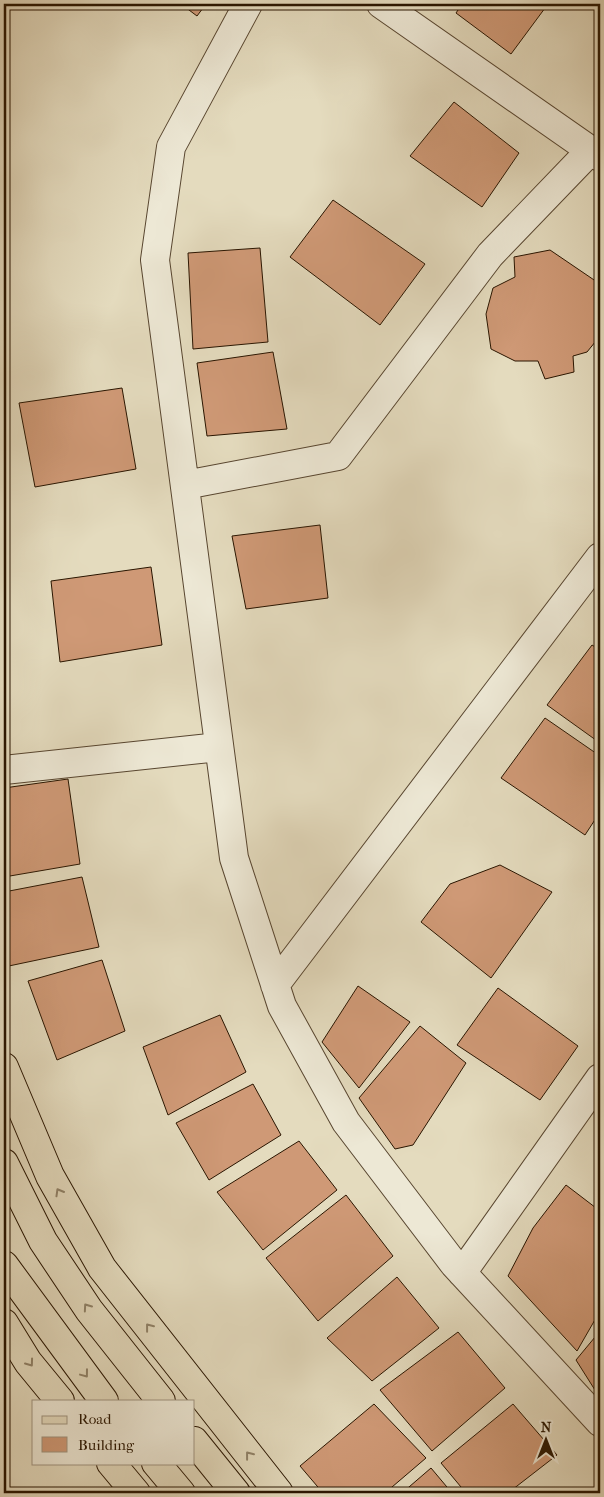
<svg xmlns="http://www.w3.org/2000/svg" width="604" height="1497" font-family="'IM FELL French Canon',serif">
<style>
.building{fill:#cf9976;stroke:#291500}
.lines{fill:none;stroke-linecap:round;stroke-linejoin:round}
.minor-casing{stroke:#584630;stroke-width:30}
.major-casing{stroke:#291500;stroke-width:30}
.minor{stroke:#ede8d5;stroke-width:28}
.major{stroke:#e4dbbe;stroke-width:28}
.oneway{stroke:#908268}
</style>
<rect width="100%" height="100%" fill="#e4dbbe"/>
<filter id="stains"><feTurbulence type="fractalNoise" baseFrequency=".004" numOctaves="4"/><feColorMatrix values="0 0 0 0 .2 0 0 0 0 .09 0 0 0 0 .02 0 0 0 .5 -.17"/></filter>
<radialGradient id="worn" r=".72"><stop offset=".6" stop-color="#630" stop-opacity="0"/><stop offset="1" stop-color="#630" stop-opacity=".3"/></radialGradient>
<path class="building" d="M 181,4 L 206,4 L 197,16 Z
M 462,4 L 548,4 L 511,54 L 456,13 Z
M 454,102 L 519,153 L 482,207 L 410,156 Z
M 333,200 L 425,264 L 380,325 L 290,257 Z
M 260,248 L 268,342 L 193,349 L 188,253 Z
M 550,250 L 600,284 L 600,336 L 587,352 L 573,356 L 574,372 L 545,379 L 538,361 L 515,361 L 491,349 L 486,314 L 493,288 L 515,277 L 514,257 Z
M 273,352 L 287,429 L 207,436 L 197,363 Z
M 122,388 L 136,469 L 35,487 L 19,403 Z
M 320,525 L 328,598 L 246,609 L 232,536 Z
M 151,567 L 162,645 L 60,662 L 51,581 Z
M 592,645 L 600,650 L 600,743 L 547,705 Z
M 545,718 L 600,756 L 600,812 L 585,835 L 501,778 Z
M 68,779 L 80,864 L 4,877 L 4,788 Z
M 500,865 L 552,892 L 491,978 L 421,922 L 450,884 Z
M 82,877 L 99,947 L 4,967 L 4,892 Z
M 102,960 L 125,1031 L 57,1060 L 28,981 Z
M 358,986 L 410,1022 L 359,1088 L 322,1042 Z
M 498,988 L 578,1046 L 540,1100 L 457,1045 Z
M 220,1015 L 246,1072 L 168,1115 L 143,1047 Z
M 420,1026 L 466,1063 L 413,1145 L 395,1149 L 359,1098 Z
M 253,1084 L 281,1135 L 209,1180 L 176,1123 Z
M 299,1141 L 337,1190 L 263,1250 L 217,1192 Z
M 566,1185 L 600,1211 L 600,1311 L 577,1351 L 508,1276 L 533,1228 Z
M 346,1195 L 393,1256 L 318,1321 L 266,1258 Z
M 397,1277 L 439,1328 L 372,1381 L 327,1338 Z
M 600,1331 L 600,1398 L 576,1360 Z
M 458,1332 L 505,1388 L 432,1451 L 380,1390 Z
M 374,1404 L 426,1458 L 385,1493 L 323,1493 L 300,1466 Z
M 513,1404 L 557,1455 L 508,1493 L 466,1493 L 441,1463 Z
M 431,1468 L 452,1493 L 402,1493 Z"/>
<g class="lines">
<g class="minor-casing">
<path id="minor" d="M 248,4 L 171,147 L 155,260 L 234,858 L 282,1006 L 346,1122 L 454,1264 L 600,1422
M 381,4 L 600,157
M 185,485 L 338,456 L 490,255 L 591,150
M 4,770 L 219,747
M 275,985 L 600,557
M 462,1273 L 600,1078"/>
</g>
<g class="major-casing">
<path id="major" d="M 4,1067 L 50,1176 L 102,1268 L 279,1493
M 4,1163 L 43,1241 L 89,1310 L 161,1401
M 4,1265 L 104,1401
M 4,1323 L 28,1362 L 60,1401
M 194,1441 L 236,1493
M 111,1463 L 136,1493
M 156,1463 L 181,1493"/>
</g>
<use href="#minor" class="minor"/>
<use href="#major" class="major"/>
</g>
<defs><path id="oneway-chevron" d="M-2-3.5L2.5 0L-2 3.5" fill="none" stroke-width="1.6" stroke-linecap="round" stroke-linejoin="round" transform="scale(1.25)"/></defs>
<g class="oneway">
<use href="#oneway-chevron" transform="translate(59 1192) rotate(-120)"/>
<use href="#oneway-chevron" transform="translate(87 1307) rotate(-125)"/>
<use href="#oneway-chevron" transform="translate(149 1327) rotate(-128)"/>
<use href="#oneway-chevron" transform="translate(30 1363) rotate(54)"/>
<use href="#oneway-chevron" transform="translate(85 1374) rotate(53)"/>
<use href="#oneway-chevron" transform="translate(249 1455) rotate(-128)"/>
</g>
<rect width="604" height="1497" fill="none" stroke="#e4dbbe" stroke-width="20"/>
<rect x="5" y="5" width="594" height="1487" fill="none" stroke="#291500" stroke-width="2.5"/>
<rect x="10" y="10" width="584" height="1477" fill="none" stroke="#291500"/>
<rect x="32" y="1400" width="162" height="65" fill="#ede8d5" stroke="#9f9480"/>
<rect x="42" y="1416" width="25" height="8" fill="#e4dbbe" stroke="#9f9480"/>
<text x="78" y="1424" font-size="15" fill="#291500">Road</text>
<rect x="42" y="1437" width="25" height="15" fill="#cf9976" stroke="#9f9480"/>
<text x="78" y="1450" font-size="15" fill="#291500">Building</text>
<g transform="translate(546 1440)" stroke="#ede8d5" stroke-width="4" paint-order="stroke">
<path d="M0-4L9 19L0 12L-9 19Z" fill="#291500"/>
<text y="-8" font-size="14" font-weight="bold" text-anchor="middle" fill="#291500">N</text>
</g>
<rect width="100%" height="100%" filter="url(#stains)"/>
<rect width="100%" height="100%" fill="url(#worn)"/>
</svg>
